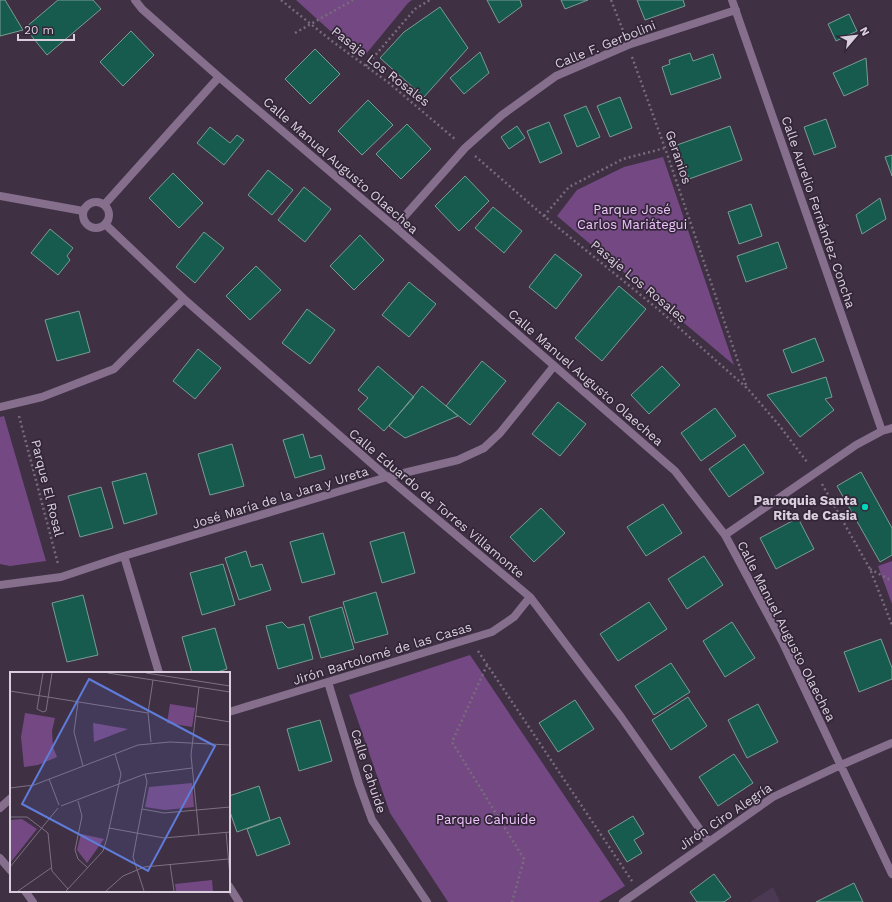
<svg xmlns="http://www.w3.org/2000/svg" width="892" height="902" font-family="'Work Sans',sans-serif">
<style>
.built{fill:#4b3852}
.green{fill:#744983}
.building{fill:#175b4e;stroke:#7a9c93}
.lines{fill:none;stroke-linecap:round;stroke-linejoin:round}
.path{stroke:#786b7c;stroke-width:2.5;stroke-dasharray:2 3;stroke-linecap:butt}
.minor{stroke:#856f8d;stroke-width:8}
.poi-dot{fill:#00d5b7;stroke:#342639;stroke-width:1.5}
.labels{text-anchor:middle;stroke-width:3.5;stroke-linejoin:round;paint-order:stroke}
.street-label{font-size:13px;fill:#dad0dd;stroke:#342639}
.park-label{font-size:13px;fill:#eec5fd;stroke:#342639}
.poi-label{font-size:13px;font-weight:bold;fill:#dad0dd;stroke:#342639;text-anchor:end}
.inset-road{fill:none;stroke:#7d7081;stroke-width:1}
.view{fill:#5f7cda;fill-opacity:0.15;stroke:#5f7cda;stroke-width:2}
.inset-edge{fill:none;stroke:#dad0dd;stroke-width:2}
</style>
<rect width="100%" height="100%" fill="#3f3044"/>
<path class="built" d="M 773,887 L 780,902 L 750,902 Z"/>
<path class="green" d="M 296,0 L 412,0 L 408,3 L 366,54 L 337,37 Z
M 663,157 L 734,365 L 557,216 L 577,190 L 624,167 Z
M 4,416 L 46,561 L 10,566 L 0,564 L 0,417 Z
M 892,561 L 892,604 L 878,566 Z
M 470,655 L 625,886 L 599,902 L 448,902 L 390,813 L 349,695 Z"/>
<path class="building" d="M 0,0 L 5,0 L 23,30 L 0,36 Z
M 58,0 L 93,0 L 101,9 L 47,55 L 25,28 Z
M 487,0 L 520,0 L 522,6 L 499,23 Z
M 561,0 L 588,0 L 565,9 Z
M 637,0 L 683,0 L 685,6 L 645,20 Z
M 440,7 L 468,48 L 424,97 L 380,58 L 404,32 Z
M 849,14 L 857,31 L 836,41 L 828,24 Z
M 131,31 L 154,55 L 123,86 L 100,62 Z
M 315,49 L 340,74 L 310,104 L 285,79 Z
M 480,52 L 489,73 L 464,94 L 450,78 Z
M 690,53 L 693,61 L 713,54 L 721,78 L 671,95 L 662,67 L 670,64 L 669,60 Z
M 866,58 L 868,85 L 844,96 L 833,73 Z
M 620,97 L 632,128 L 610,137 L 597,106 Z
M 368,100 L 393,125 L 362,155 L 338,131 Z
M 586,106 L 600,137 L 577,147 L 564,115 Z
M 826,119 L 836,147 L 814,155 L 804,127 Z
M 549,122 L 562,153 L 540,163 L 527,131 Z
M 407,124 L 431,149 L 401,179 L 376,154 Z
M 517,126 L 525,138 L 509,149 L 501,137 Z
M 730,126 L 742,160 L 689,179 L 677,145 Z
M 210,127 L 230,143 L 237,135 L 244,140 L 224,165 L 197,143 Z
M 892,155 L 892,176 L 885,157 Z
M 268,170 L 293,190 L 272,215 L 248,195 Z
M 173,173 L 203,203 L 179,228 L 149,198 Z
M 465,176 L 489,201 L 459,231 L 435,206 Z
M 304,187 L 331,209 L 305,242 L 278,220 Z
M 880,198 L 886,219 L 862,234 L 856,215 Z
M 751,204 L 762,236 L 739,244 L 728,212 Z
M 493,207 L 522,231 L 504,253 L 475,228 Z
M 50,229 L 73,248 L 67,256 L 70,260 L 58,275 L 31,253 Z
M 204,232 L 224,248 L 195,283 L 176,267 Z
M 360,235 L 384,260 L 354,290 L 330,266 Z
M 778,242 L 787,268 L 746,282 L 737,256 Z
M 555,254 L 582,275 L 556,309 L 529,287 Z
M 256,266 L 281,290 L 250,320 L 226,296 Z
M 409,282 L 436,304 L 409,337 L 382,315 Z
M 619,286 L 646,309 L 602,361 L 575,338 Z
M 307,309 L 335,330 L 310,364 L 282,343 Z
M 79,311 L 90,352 L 57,361 L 45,320 Z
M 815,338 L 824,361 L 792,373 L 783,350 Z
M 198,349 L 221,368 L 195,399 L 173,381 Z
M 482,361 L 506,381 L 470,425 L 446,406 Z
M 378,366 L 414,397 L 384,431 L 358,409 L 368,398 L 358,390 Z
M 662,366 L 680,385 L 649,414 L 631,395 Z
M 826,377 L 832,397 L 825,399 L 834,410 L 800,437 L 767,395 Z
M 422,386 L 458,416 L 405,438 L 389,426 Z
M 558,402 L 586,424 L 560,456 L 532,434 Z
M 715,408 L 736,436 L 701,461 L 681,433 Z
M 303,434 L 310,458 L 321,455 L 325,469 L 295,478 L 283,440 Z
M 232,444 L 244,486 L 210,495 L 198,454 Z
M 744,444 L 764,473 L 729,497 L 709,469 Z
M 861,472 L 892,528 L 892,555 L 880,562 L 837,486 Z
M 146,473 L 157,514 L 124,524 L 112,482 Z
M 101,487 L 113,528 L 80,537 L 68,496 Z
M 663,504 L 682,533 L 646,556 L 627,527 Z
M 541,508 L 565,533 L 534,562 L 510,537 Z
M 798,518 L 814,549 L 776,569 L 760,538 Z
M 404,532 L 415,573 L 382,583 L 370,542 Z
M 323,533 L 335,574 L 302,583 L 290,542 Z
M 246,551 L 251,567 L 262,564 L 271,590 L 239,600 L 225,558 Z
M 704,556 L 723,585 L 687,609 L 668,579 Z
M 223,564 L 235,605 L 202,615 L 190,573 Z
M 376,592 L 388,634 L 355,643 L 343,602 Z
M 83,595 L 98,655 L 67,662 L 52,603 Z
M 649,602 L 667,629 L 618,661 L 600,634 Z
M 342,607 L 354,649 L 321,658 L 309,617 Z
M 282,622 L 288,628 L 304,624 L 313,659 L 278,669 L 266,626 Z
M 732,622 L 755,658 L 725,677 L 703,641 Z
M 215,628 L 227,669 L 214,673 L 192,673 L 182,637 Z
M 881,639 L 892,668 L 892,679 L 859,692 L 844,652 Z
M 671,663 L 690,692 L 654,715 L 635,686 Z
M 688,697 L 707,726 L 671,750 L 652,720 Z
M 575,700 L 594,729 L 558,752 L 539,723 Z
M 758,704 L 778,742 L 747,758 L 728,720 Z
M 320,720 L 332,761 L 299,771 L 287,729 Z
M 734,754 L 753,783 L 718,806 L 699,777 Z
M 259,786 L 270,820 L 237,832 L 229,809 L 229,796 Z
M 633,816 L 644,834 L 634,840 L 642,853 L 627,862 L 608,831 Z
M 280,817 L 290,844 L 257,856 L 247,829 Z
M 714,874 L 731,897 L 724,902 L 697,902 L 690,892 Z
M 854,883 L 863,902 L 816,902 Z"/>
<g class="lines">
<path class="path" d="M 281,0 L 333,42 L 389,83 L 456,140
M 611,0 L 624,33
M 295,33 L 353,0
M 632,57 L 665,148 L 747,388
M 366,66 L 415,9 L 430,0
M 475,156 L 544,216 L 659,310 L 748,389 L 779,425 L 807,462
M 544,216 L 569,187 L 623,159 L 665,148
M 19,416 L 58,564
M 822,484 L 870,569 L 892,625
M 870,569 L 892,581
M 478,651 L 632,881
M 487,665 L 452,742 L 524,859 L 512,902"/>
<path class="minor" d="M 135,0 L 142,9 L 219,77 L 395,227 L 675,471 L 725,535 L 782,641 L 892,874
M 732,0 L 882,431
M 0,196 L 83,211
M83 215a13 13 0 1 1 26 0a13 13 0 1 1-26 0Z
M 104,205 L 219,77
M 105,224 L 184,299 L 387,477 L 530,597 L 621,717 L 708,841
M 395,227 L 465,148 L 502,115 L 556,76 L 628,45 L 736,10
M 0,407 L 42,397 L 114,369 L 184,299
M 725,535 L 856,445 L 882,431 L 892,428
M 124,556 L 159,673
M 0,585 L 61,577 L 124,556 L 387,477 L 458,460 L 484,448 L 500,433 L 554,366
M 328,682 L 359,784 L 372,820 L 427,902
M 229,712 L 492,632 L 514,617 L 530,597
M 0,808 L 11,798
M 0,858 L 11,871
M 229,886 L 239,902
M 25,891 L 33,902
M 623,902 L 773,797 L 841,765 L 892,743"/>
</g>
<circle class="poi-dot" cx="865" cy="507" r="4"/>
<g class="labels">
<g class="street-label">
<text transform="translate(605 44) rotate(-22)" y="5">Calle F. Gerbolini</text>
<text transform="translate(381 66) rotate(38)" y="5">Pasaje Los Rosales</text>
<text transform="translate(679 157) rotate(71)" y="5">Geranios</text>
<text transform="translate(341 165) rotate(41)" y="5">Calle Manuel Augusto Olaechea</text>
<text transform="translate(819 212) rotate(71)" y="5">Calle Aurelio Fernández Concha</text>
<text transform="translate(639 281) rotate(40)" y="5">Pasaje Los Rosales</text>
<text transform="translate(586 377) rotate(41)" y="5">Calle Manuel Augusto Olaechea</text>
<text transform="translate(48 488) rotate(76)" y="5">Parque El Rosal</text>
<text transform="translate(280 497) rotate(-17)" y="5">José María de la Jara y Ureta</text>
<text transform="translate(437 503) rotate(40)" y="5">Calle Eduardo de Torres Villamonte</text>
<text transform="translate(787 631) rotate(63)" y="5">Calle Manuel Augusto Olaechea</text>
<text transform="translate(382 653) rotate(-17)" y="5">Jirón Bartolomé de las Casas</text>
<text transform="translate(369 771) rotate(72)" y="5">Calle Cahuide</text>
<text transform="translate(725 816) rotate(-34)" y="5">Jirón Ciro Alegría</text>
</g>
<g class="park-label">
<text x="632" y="214">Parque José<tspan x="632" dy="15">Carlos Mariátegui</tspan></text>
<text x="486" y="824">Parque Cahuide</text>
</g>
<g class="poi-label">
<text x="857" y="505">Parroquia Santa<tspan x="857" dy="15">Rita de Casia</tspan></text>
</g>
</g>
<g transform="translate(10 672)">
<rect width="220" height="220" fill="#3f3044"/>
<path d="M 160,32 L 185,36 L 182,55 L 157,51 ZM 15,41 L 45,46 L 42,59 L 43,75 L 47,85 L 28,93 L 14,95 L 11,65 ZM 83,51 L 118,57 L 84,70 ZM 182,111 L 184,135 L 155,138 L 135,135 L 139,115 ZM 12,147 L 27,157 L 0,191 L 0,148 ZM 71,162 L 94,167 L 77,191 L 67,178 ZM 202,208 L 203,219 L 166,219 L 165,212 Z" fill="#744983"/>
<path class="inset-road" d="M 33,1 L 27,37 L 33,40 L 36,39 L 42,1M 98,1 L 220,20M 136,1 L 220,14M 189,15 L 181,83 L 189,163M 0,19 L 138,41M 68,30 L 64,60 L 73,94M 185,44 L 220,50M 141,70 L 138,41 L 143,8M 39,107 L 49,133M 0,116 L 24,113 L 128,73 L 160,70 L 220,73M 68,129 L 72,144 L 65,178 L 68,187 L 78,196M 51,134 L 135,102 L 182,96M 132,137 L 154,141 L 220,135M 0,145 L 17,145 L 38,161 L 42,199 L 58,217M 99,156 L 154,166 L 220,160M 216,160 L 220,204M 160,192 L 164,219M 0,195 L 48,136M 8,219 L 41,196M 56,219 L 93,179 L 97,166 L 111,102 L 105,82M 96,219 L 113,204 L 134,195 L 218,187M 134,219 L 123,185 L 137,110 L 135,102"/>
<path class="view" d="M 79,7 L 205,74 L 138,199 L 12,132 Z"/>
<rect width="220" height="220" class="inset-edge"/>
</g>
<g transform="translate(856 36) rotate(62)" stroke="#342639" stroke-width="3" paint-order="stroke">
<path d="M0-3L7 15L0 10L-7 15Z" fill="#dad0dd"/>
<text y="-6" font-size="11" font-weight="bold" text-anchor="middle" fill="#dad0dd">N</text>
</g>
<path d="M18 34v6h56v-6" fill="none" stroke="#dad0dd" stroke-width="2"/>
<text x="24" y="34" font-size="12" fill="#dad0dd" stroke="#342639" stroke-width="3" paint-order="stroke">20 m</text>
</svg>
